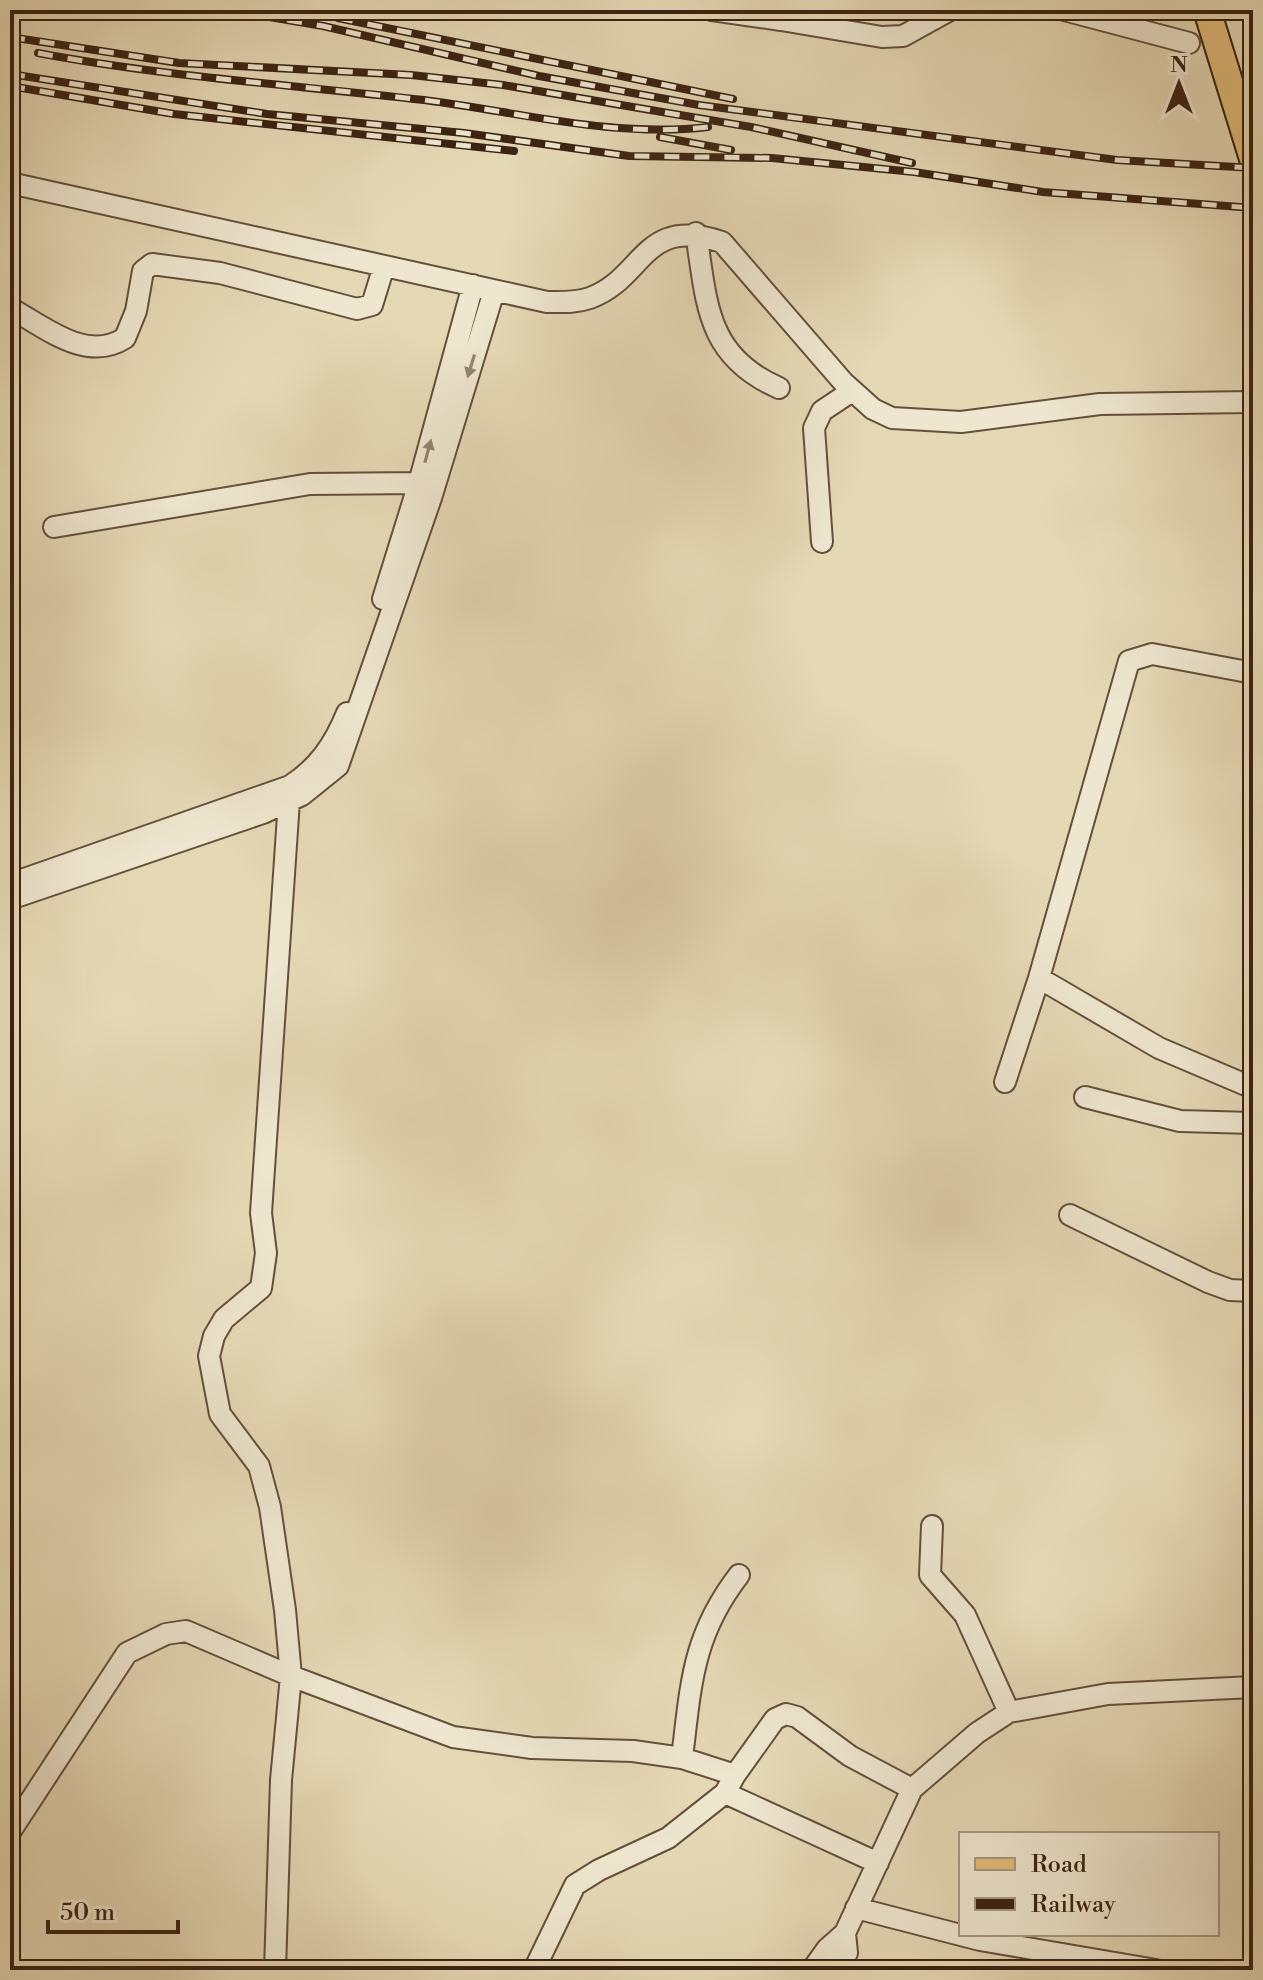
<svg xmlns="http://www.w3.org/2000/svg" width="1263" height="1980" font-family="'Libre Bodoni',serif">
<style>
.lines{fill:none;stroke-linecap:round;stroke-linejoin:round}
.minor-casing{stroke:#65503b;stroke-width:24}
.major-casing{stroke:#3a2312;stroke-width:30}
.minor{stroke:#eee6cf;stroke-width:20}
.major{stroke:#e2bc7a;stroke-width:26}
.rail-casing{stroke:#3a2312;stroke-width:8}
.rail{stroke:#eee6cf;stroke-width:5;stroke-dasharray:15;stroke-linecap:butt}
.oneway{fill:#948470}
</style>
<rect width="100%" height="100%" fill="#e5d8b5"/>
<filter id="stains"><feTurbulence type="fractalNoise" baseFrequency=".0025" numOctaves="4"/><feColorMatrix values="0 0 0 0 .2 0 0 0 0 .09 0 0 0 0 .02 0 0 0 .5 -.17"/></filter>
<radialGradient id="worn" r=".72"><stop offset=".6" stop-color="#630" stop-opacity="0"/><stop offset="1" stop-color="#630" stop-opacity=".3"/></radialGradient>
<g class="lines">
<g class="minor-casing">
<path id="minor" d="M 712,10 L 781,20 L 788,10
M 1064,10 L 1189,43
M 781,20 L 882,37 L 903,36 L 950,10
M 10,183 L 547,302 C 561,302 576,303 590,298 C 645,278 642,215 722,242 L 844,383 L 873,409 L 892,418 L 961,422 L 1100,404 L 1253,402
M 696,233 C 707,304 706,356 779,388
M 10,308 C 45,327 86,363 125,338 L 136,311 L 143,271 L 152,264 L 220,273 L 357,309 L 372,305 L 384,266
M 54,527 L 310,484 L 419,483
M 822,542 L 814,428 L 822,411 L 852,391
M 383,599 L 419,483 L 473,285
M 10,884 L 290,786 C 318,768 334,745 347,713
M 10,899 L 263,813 L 302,795 L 338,766 L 431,498 L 494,291
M 1039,978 L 1159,1048 L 1253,1088
M 1005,1082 L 1039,978 L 1129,661 L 1152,654 L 1253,673
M 1085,1097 L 1180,1121 L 1253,1123
M 1070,1215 L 1208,1282 L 1230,1290 L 1253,1291
M 932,1526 L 930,1575 L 965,1615 L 1009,1712
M 682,1758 C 691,1685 692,1636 739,1575
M 725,1793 L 878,1863
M 10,1832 L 127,1653 L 166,1634 L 186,1631 L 291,1676 L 453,1737 L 532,1748 L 633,1751 L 682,1758 L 735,1775 L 775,1719 L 786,1714 L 797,1717 L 850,1756 L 912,1789
M 856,1908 L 980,1940 L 1156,1970
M 275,1970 L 281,1780 L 291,1676 L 285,1610 L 270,1507 L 259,1466 L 220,1414 L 209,1356 L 214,1336 L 224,1319 L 261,1288 L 266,1253 L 261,1213 L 290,786
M 534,1970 L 575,1885 L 599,1870 L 668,1838 L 725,1793 L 735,1775
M 812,1970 L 827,1949 L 845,1933 L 912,1789 L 977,1733 L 1009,1712 L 1108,1694 L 1253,1687
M 836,1970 L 847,1953 L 845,1933"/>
</g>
<g class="major-casing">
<path id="major" d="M 1207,10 L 1253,159"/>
</g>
<use href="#minor" class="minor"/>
<use href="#major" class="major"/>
<g class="rail-casing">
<path id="rail" d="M 228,10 L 323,26 L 539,76 L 699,105 L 1117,160 L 1253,168
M 338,18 L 733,99
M 10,37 L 179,63 L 411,75 L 503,85 L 751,127 L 912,163
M 38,53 C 166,77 295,85 424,100 C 519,112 613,138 708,127
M 10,74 L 267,114 L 464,133 L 629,156 L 772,158 L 914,172 L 1043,192 L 1253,208
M 10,86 L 174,114 L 514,151
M 660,137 L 731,150"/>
</g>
<use href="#rail" class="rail"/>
</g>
<defs><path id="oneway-solid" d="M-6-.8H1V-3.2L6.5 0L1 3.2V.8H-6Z" transform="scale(2)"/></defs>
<g class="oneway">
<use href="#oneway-solid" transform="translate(471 366) rotate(107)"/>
<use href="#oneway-solid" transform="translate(428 451) rotate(-75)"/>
</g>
<rect width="1263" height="1980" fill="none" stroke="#e5d8b5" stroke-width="40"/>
<rect x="12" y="12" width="1239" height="1956" fill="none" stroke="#3a2312" stroke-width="4"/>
<rect x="20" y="20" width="1223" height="1940" fill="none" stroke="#3a2312" stroke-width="2"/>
<rect x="959" y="1832" width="260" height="104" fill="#eee6cf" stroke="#a69883" stroke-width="2"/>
<rect x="975" y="1858" width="40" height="12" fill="#e2bc7a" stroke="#a69883" stroke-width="2"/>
<text x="1031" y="1872" font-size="24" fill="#3a2312">Road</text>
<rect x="975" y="1898" width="40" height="12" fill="#3a2312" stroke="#a69883" stroke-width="2"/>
<text x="1031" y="1912" font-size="24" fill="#3a2312">Railway</text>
<g transform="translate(1179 84)" stroke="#eee6cf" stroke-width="6" paint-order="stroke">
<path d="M0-6L14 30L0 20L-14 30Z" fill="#3a2312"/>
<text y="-12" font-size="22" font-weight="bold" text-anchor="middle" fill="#3a2312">N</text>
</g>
<path d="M48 1920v12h130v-12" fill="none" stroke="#3a2312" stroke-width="4"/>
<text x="60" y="1920" font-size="24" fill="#3a2312" stroke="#eee6cf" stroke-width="6" paint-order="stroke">50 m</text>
<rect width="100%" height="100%" filter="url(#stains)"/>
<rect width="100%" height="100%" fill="url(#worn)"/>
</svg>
